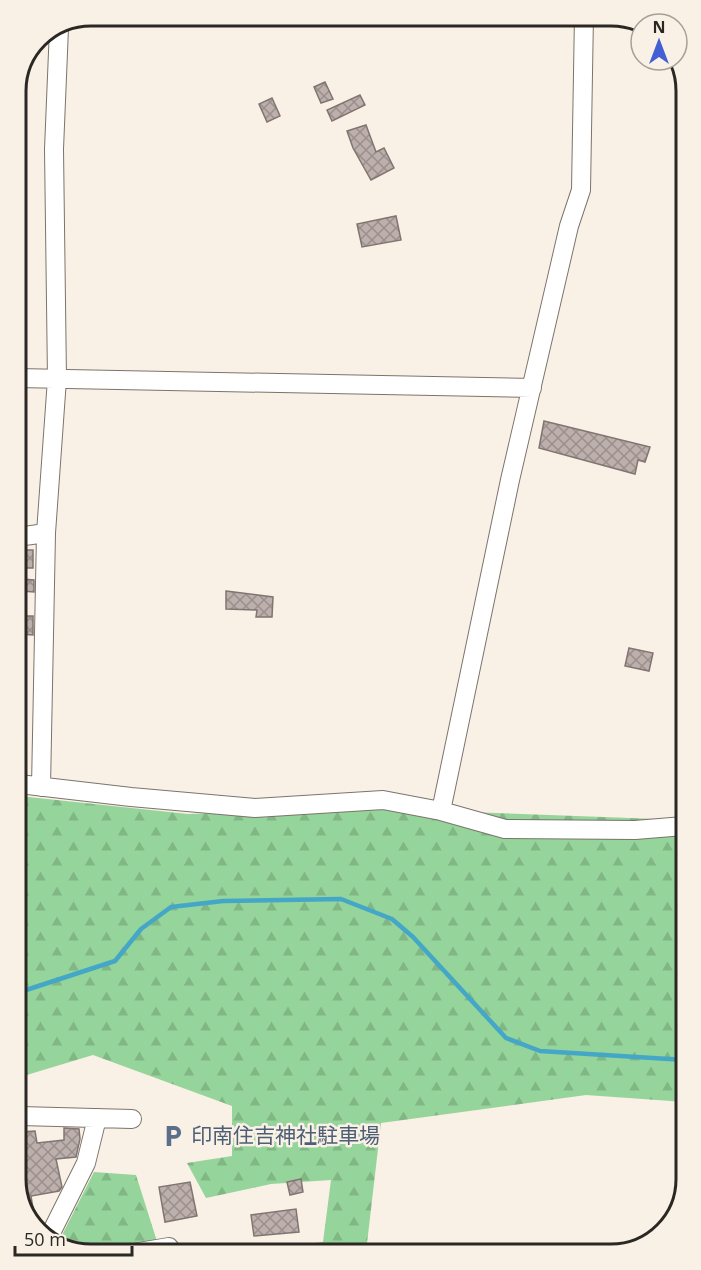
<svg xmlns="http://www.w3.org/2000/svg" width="701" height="1270" font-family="'Open Sans','Noto Sans JP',sans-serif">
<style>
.forest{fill:url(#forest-firs)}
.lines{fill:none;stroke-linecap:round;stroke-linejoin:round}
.stream{stroke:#44a7c8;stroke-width:4.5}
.building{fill:url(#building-cross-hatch);stroke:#817572;stroke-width:1.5}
.street-casing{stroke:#7c746c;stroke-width:20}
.street{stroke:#fff;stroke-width:18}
.labels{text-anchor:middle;stroke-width:5;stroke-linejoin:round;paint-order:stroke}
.service-label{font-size:21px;fill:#4e5e75;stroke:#f9f0e6;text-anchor:start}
.rim{fill:none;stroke:#2b2824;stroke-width:3}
</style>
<defs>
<pattern id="forest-firs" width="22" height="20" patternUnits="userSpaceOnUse" patternTransform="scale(1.5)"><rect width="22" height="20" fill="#95d49a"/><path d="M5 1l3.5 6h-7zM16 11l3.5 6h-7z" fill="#81b685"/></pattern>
<pattern id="building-cross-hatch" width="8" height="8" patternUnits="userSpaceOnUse" patternTransform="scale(1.5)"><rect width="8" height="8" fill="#bdb0ac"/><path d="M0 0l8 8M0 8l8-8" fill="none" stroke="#9a8f8c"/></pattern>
</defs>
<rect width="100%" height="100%" fill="#f9f0e6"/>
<path class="forest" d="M 19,796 L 188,814 L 362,808 L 684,820 L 685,1102 L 586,1095 L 381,1123 L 366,1252 L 228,1253 L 323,1242 L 331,1180 L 271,1184 L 206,1198 L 187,1163 L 232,1156 L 232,1106 L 93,1055 L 20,1077 Z
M 94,1172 L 136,1175 L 161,1254 L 86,1255 L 57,1245 Z"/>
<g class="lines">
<path class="stream" d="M 20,992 L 115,961 L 141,929 L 171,907 L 223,901 L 341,899 L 392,919 L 413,937 L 506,1038 L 540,1051 L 685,1060"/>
</g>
<path class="building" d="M 325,82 L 333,99 L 321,103 L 314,87 Z
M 360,95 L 365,105 L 332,121 L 327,110 Z
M 272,98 L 280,116 L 267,122 L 259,104 Z
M 366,125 L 376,152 L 384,148 L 394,168 L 371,180 L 353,148 L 347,131 Z
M 396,216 L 401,240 L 362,247 L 357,224 Z
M 544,421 L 650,447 L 645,462 L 638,460 L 635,474 L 539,448 Z
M 18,550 L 33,550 L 33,568 L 18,568 Z
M 22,579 L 34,580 L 34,592 L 22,591 Z
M 226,591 L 273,597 L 272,617 L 256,617 L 257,610 L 226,609 Z
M 18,616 L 33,616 L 33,635 L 18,634 Z
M 629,648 L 653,653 L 649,671 L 625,666 Z
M 64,1128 L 79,1129 L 80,1139 L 76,1157 L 56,1159 L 62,1187 L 59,1191 L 31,1196 L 36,1227 L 21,1209 L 20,1132 L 35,1131 L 37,1143 L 64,1140 Z
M 301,1179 L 303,1192 L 290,1195 L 287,1182 Z
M 190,1182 L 197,1216 L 165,1222 L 159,1187 Z
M 296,1209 L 299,1232 L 254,1236 L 251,1215 Z"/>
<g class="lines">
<g class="street-casing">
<path id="street" d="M 17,378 L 532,388
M 17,537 L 46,533
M 19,784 L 131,797 L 255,808 L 383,800 L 441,811 L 505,829 L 635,830 L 684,826
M 41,787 L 46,533 L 57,379 L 54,149 L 59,28
M 441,811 L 510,480 L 569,226 L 581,190 L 584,15
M 20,1116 L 132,1119
M 47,1241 L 86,1163 L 97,1118
M 127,1254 L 169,1247"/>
</g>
<use href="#street" class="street"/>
</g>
<defs>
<g id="parking-bare" transform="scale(1.8)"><path d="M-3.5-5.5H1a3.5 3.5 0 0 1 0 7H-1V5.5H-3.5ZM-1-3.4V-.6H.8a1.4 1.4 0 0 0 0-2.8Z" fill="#5c6f8a" stroke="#f9f0e6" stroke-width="2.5" paint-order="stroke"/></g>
</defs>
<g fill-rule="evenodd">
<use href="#parking-bare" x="173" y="1136"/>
</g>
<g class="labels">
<g class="service-label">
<text x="191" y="1143">印南住吉神社駐車場</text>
</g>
</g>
<path d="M0 0H701V1270H0ZM91 26H611A65 65 0 0 1 676 91V1179A65 65 0 0 1 611 1244H91A65 65 0 0 1 26 1179V91A65 65 0 0 1 91 26Z" fill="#f9f0e6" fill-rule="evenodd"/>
<path class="rim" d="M91 26H611A65 65 0 0 1 676 91V1179A65 65 0 0 1 611 1244H91A65 65 0 0 1 26 1179V91A65 65 0 0 1 91 26Z"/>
<g transform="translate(659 42)"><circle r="28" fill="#f9f0e6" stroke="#a7a098" stroke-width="1.5"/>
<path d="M0-4.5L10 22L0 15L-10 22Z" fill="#445fd3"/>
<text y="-9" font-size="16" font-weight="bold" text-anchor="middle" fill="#2b2824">N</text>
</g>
<path d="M15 1246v9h117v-9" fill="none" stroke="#2b2824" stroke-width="3"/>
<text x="24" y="1246" font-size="18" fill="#2b2824" stroke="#f9f0e6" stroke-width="4.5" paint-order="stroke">50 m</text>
</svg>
